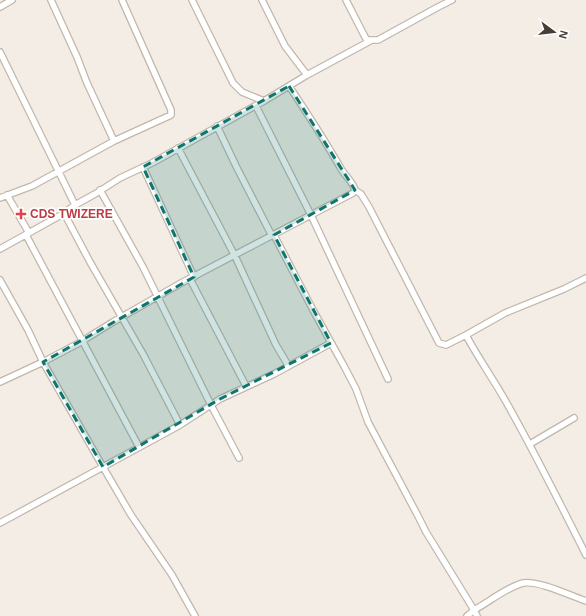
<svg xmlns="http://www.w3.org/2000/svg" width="586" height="616" font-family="Helvetica,sans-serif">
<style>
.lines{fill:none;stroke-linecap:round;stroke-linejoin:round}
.street-casing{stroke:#c2b7ab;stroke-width:8}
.street{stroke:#fff;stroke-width:5.5}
.marked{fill:#0f766e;fill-opacity:0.2;stroke:#0f766e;stroke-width:3;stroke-dasharray:8 5;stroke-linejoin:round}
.health-dot{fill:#e0444e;stroke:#fff;stroke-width:1.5}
.labels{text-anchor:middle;stroke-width:3.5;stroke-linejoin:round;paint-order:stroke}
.health-label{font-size:12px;font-weight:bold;fill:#be3a42;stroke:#fff;text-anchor:start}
</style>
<rect width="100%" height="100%" fill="#f3ede6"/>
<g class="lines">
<g class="street-casing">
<path id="street" d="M 51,0 L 77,57 L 87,83 L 114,141
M 192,0 L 233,83 L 242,92 L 264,101
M 346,0 L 365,37 L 367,40 L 378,40 L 438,7 L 452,0
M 0,7 L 12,0
M 0,52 L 75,205
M 307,75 L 370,41
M 256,106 L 311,215 L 388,379
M 217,126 L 236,166 L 272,236
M 178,148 L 235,256 L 276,345 L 288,365
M 143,167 L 194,277
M 100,190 L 143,267 L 211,405 L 239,458
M 355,190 L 361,194 L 369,207 L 439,343 L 446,345 L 466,335 L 467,337 C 479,359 493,379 505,400 C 534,451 560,503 586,555
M 7,195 L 29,233
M 0,198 L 32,186 L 114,141 L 171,115 L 171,110 L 122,0
M 64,213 L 90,262 L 143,354 L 180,425
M 26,235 L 139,447
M 274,235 L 313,310 L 344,366 L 356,389 L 368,422 L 418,516 L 426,532 L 474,610 L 467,616
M 0,249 L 61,215 L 75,205 L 95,194 L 120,178 L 152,163 L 264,101 L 307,75 L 285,46 L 262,0
M 190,279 L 246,386
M 0,280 L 28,330 L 43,362 L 103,467 L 131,515 L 172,575 L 195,616
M 466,335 L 505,313 L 564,289 L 586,278
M 0,382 L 43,362 L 79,343 L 113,322 L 183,282 L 353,193 L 355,190 C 353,182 344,175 340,167 C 324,139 307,113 289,86
M 530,444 L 574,418
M 0,523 L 180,425 L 220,399 L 274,374 L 331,343
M 477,616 L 474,610 C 489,602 507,587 523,583 C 538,580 571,596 586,601"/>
</g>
<use href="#street" class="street"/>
</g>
<path class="marked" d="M 289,86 L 355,190 L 274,235 L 331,343 L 220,399 L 103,467 L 43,362 L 194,277 L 143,167 Z"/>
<path class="health-dot" d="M19 208h4v4h4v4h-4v4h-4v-4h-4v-4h4z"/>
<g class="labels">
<g class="health-label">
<text x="30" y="218">CDS TWIZERE</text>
</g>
</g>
<g transform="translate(554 32) rotate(105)" stroke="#ffffff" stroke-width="3" paint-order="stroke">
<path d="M0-3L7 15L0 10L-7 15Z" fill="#463d35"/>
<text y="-6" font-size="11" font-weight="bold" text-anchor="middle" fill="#463d35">N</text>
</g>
</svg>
